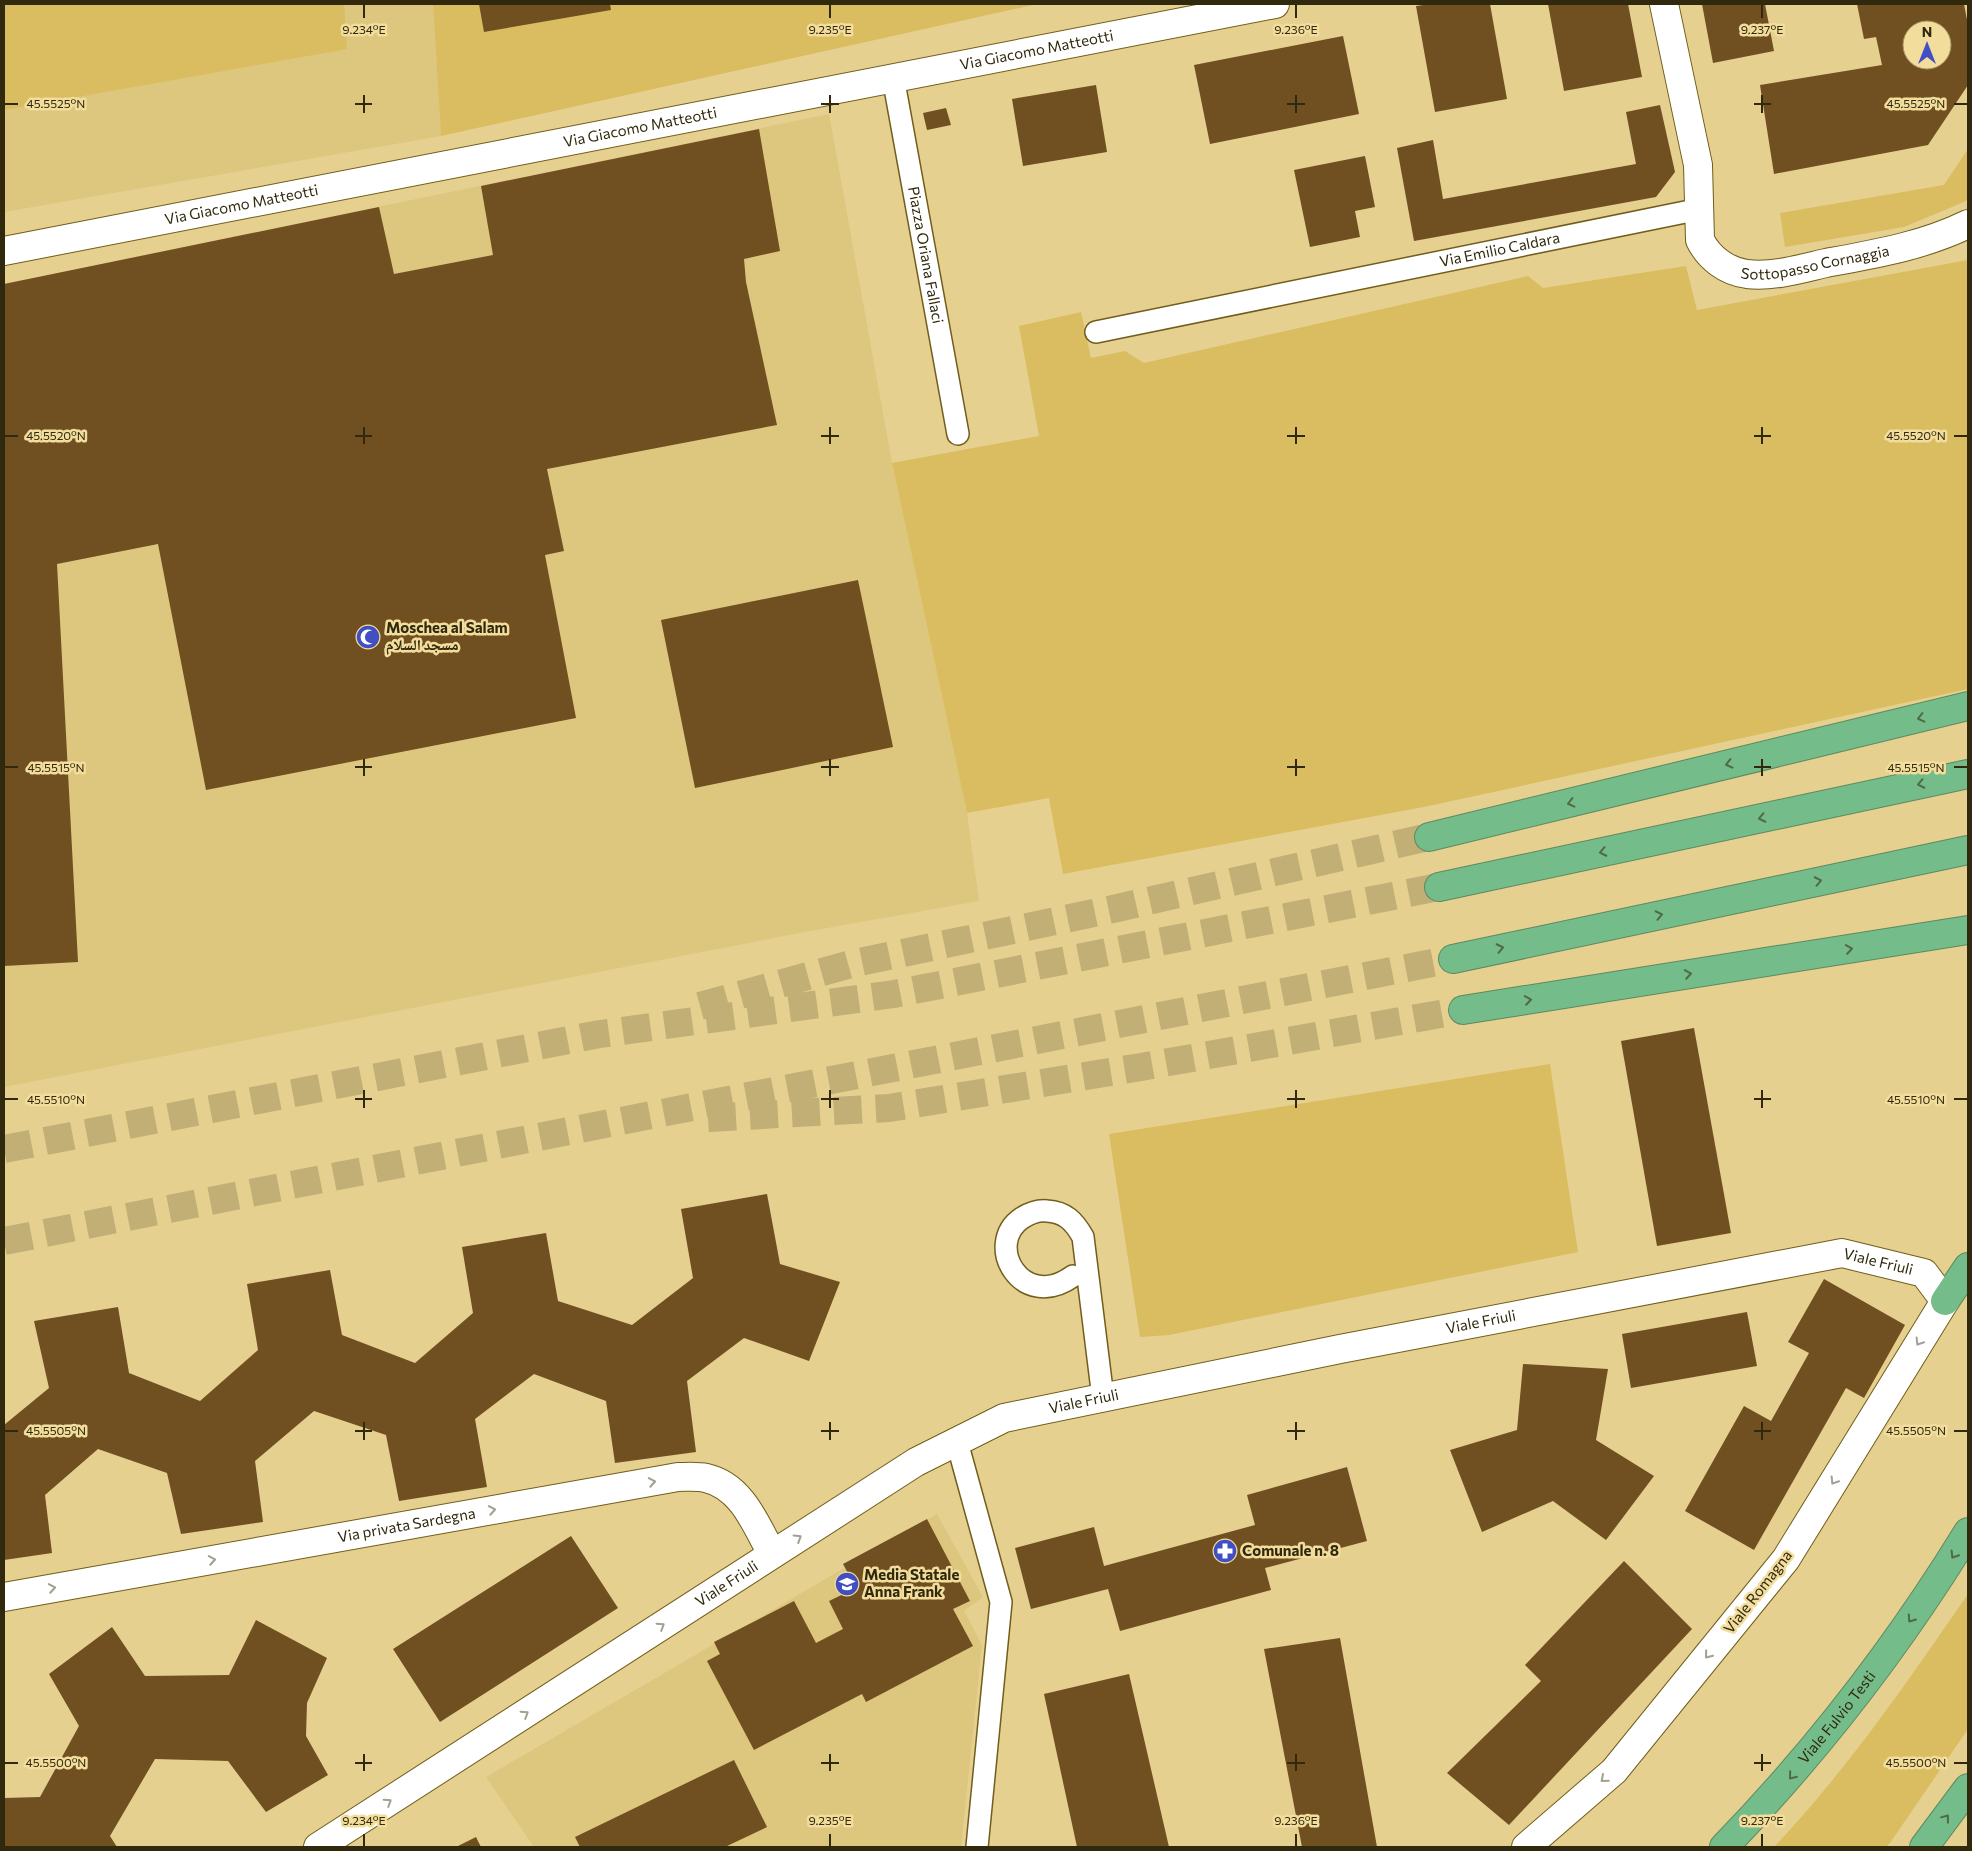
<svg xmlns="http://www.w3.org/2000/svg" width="1972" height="1851" font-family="Commissioner,'Noto Naskh Arabic',sans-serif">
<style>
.built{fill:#ddc67d}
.green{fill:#dabd60}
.building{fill:#704f21;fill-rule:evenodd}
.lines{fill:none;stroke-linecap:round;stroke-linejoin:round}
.highway-tunnel{stroke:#c1af75;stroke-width:28;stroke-dasharray:28 14;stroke-linecap:butt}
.lane-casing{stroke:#715e1c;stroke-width:24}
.street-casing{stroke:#715e1c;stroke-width:30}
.secondary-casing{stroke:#715e1c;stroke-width:30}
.highway-casing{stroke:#5d895f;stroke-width:30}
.lane{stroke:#fff;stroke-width:21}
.street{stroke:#fff;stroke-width:28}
.secondary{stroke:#fff;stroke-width:28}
.highway{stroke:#74bc8a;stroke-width:28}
.oneway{stroke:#4f6b46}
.oneway2{stroke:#a29f93}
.ticks{fill:none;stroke:#31290e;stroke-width:2}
.labels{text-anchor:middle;stroke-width:5;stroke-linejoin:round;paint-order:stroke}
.street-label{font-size:15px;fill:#31290e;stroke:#f2dd9c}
.poi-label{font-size:15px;font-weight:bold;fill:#31290e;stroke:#f2dd9c;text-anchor:start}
.ticks-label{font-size:12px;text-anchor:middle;fill:#31290e;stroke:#f2dd9c;stroke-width:5;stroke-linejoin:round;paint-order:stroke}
</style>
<rect width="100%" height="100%" fill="#e5d08f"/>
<path class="built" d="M 4,4 L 433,4 L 441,136 L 4,212 Z
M 829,114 L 892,463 L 967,813 L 979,901 L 810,931 L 4,1087 L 4,284 Z
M 937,1514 L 983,1597 L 964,1611 L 982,1645 L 961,1847 L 534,1847 L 486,1777 Z"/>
<path class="green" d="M 4,4 L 344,4 L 347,49 L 4,110 Z
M 433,4 L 1037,4 L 441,136 Z
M 1968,149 L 1968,199 L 1964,202 L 1904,227 L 1785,247 L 1780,213 L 1944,185 Z
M 1968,260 L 1968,689 L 1424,807 L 1063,874 L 1049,798 L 967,813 L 892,463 L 1039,436 L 1019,326 L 1081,312 L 1091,358 L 1125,351 L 1144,363 L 1528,276 L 1543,288 L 1686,266 L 1697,310 Z
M 1550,1064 L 1578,1252 L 1169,1335 L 1140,1337 L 1109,1134 Z
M 1968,1594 L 1968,1729 L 1890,1843 L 1886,1847 L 1774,1847 C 1847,1770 1908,1681 1968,1594 Z"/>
<path class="building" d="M 479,4 L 610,4 L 611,10 L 484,32 Z
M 1431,4 L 1490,4 L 1507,99 L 1435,112 L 1416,6 Z
M 1548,4 L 1628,4 L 1642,77 L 1564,91 Z
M 1702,4 L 1765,4 L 1774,51 L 1713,63 Z
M 1857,4 L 1964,4 L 1968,25 L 1968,85 L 1928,145 L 1774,174 L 1760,85 L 1882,65 L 1876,37 L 1864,39 ZM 1912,30 L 1942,30 L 1942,60 L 1912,60 Z
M 1343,36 L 1359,114 L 1210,144 L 1194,65 Z
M 1096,85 L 1107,152 L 1023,166 L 1012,99 Z
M 1660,105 L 1675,172 L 1656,197 L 1414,241 L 1397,148 L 1433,140 L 1443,199 L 1636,164 L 1626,112 Z
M 946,108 L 951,125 L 927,130 L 923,113 Z
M 759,129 L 780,251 L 744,259 L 746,282 L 777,425 L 547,469 L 564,551 L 545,555 L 576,718 L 206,790 L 158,544 L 57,564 L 78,962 L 4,966 L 4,284 L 379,207 L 394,274 L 493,255 L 481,186 Z
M 1365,156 L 1375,207 L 1355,211 L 1360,237 L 1310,247 L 1294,170 Z
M 858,580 L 893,747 L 695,788 L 661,620 Z
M 1694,1028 L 1731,1233 L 1657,1246 L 1621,1041 Z
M 767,1194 L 780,1264 L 840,1282 L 809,1361 L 744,1338 L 687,1381 L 696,1452 L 615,1463 L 606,1401 L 534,1374 L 475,1419 L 487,1487 L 399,1501 L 386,1435 L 314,1411 L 255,1461 L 263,1522 L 181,1534 L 167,1473 L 98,1449 L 45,1495 L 52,1553 L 4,1560 L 4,1425 L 49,1388 L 34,1321 L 118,1307 L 129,1373 L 200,1401 L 258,1350 L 247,1284 L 330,1270 L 342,1335 L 415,1363 L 473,1313 L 462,1247 L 546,1233 L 558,1301 L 632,1325 L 693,1278 L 681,1209 Z
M 1824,1279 L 1905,1325 L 1864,1398 L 1846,1388 L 1754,1550 L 1685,1511 L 1744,1406 L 1771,1421 L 1809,1353 L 1788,1342 Z
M 1747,1312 L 1757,1366 L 1631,1388 L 1622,1334 Z
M 1523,1364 L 1608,1369 L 1596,1440 L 1654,1476 L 1606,1540 L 1553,1501 L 1482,1532 L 1450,1450 L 1517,1430 Z
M 1347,1467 L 1367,1541 L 1265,1568 L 1271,1590 L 1120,1631 L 1108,1589 L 1031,1609 L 1015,1548 L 1094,1527 L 1104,1566 L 1255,1525 L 1247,1495 Z
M 927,1519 L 970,1601 L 953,1609 L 973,1646 L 866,1702 L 862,1694 L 754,1750 L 707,1661 L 720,1654 L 714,1642 L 794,1601 L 816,1643 L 843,1629 L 829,1601 L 856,1588 L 843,1564 Z
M 571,1536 L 618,1608 L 440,1722 L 393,1649 Z
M 1624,1561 L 1692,1629 L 1509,1825 L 1447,1773 L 1541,1681 L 1525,1665 Z
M 256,1620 L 327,1658 L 307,1703 L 306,1736 L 328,1775 L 266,1812 L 228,1761 L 155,1759 L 110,1836 L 117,1847 L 4,1847 L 4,1798 L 40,1797 L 79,1726 L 49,1674 L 112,1627 L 145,1676 L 229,1675 Z
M 1340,1638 L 1377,1847 L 1302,1847 L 1264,1649 Z
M 1129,1674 L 1169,1847 L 1077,1847 L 1044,1694 Z
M 734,1760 L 767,1827 L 725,1847 L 580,1847 L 575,1837 Z
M 476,1837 L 481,1847 L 456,1847 Z"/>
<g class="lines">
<path class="highway-tunnel" d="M 700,1006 L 855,963 L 1113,909 L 1429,837
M 708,1118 L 889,1108 L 1141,1067 L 1463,1010
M 4,1149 L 600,1034 L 894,994 L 1439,887
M 4,1241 L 1453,959"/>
<g class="lane-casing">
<g id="lane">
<path id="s1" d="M 893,77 L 958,434"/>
<path id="s2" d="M 1096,332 L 1700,209"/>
<path d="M 1073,1276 C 1022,1313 983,1244 1022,1218 C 1030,1213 1038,1210 1047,1211 C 1065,1212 1074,1221 1083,1237 L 1103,1398"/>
<path d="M 957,1442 L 1001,1602 L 977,1847"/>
</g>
</g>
<g class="street-casing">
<g id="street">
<path id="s3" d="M 4,1597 L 678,1477 C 687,1477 697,1476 706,1478 C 742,1486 756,1525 772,1554"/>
<path id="s4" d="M 318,1847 L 916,1462 L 1004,1418 L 1340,1349 L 1842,1253 L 1924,1273 L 1945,1301 L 1786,1559 L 1614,1771 L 1526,1847"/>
</g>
</g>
<g class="secondary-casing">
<g id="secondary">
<path id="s5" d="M 1664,4 L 1698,165 L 1700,240 C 1709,258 1726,271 1747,274 C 1773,277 1800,269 1826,263 C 1875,254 1923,246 1968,224"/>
<path id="s6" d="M 4,251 L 1275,4"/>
</g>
</g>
<g class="highway-casing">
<g id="highway">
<path d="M 1429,837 L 1968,706"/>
<path d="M 1439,887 L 1968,774"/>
<path d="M 1453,959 L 1968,850"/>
<path d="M 1463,1010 L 1968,930"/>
<path d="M 1945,1301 L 1968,1267"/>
<path id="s7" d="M 1724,1847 C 1817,1751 1898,1646 1968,1532"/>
<path d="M 1924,1847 L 1968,1788"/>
</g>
</g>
<use href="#lane" class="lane"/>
<use href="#street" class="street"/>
<use href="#secondary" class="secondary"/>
<use href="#highway" class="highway"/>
</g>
<defs><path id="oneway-chevron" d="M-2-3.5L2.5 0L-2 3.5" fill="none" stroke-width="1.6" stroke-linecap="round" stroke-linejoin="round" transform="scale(1.25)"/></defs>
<g class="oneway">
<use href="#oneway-chevron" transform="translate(1921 718) rotate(166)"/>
<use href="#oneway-chevron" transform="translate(1729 764) rotate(166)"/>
<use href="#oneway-chevron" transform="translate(1921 784) rotate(168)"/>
<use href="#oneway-chevron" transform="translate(1571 803) rotate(166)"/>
<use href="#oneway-chevron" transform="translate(1762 818) rotate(168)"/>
<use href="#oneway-chevron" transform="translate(1603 852) rotate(168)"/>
<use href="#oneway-chevron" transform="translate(1818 881) rotate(-12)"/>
<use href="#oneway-chevron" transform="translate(1659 915) rotate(-12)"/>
<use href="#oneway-chevron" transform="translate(1500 948) rotate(-12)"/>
<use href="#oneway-chevron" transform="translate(1849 949) rotate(-9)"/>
<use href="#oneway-chevron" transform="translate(1688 974) rotate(-9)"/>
<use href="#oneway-chevron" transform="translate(1528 1000) rotate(-9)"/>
<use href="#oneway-chevron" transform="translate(1954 1555) rotate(122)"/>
<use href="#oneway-chevron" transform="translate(1911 1619) rotate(125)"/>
<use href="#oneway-chevron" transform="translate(1792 1776) rotate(129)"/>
<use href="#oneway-chevron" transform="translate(1946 1818) rotate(-53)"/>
</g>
<g class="oneway2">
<use href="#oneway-chevron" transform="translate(1919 1342) rotate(122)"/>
<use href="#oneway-chevron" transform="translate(1834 1481) rotate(122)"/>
<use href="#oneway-chevron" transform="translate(652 1482) rotate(-10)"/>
<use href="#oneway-chevron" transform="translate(492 1510) rotate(-10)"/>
<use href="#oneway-chevron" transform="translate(798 1538) rotate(-32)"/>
<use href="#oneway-chevron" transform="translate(212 1560) rotate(-10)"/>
<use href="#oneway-chevron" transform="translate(52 1588) rotate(-10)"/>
<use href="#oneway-chevron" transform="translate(661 1626) rotate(-33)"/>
<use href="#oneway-chevron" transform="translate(1708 1655) rotate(129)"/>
<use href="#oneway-chevron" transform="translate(525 1714) rotate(-33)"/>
<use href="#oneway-chevron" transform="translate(1604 1779) rotate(139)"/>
<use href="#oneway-chevron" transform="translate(388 1802) rotate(-33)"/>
</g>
<path class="ticks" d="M 364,5 L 364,18M 830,5 L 830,18M 1296,5 L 1296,18M 1762,5 L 1762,18M 364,95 L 364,113M 830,95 L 830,113M 1296,95 L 1296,113M 1762,95 L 1762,113M 5,104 L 18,104M 355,104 L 372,104M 821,104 L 839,104M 1287,104 L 1305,104M 1754,104 L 1771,104M 1954,104 L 1967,104M 364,427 L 364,444M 830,427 L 830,444M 1296,427 L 1296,444M 1762,427 L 1762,444M 5,436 L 18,436M 355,436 L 372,436M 821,436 L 839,436M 1287,436 L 1305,436M 1754,436 L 1771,436M 1954,436 L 1967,436M 364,759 L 364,776M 830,759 L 830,776M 1296,759 L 1296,776M 1762,759 L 1762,776M 5,767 L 18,767M 355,767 L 372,767M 821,767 L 839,767M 1287,767 L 1305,767M 1754,767 L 1771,767M 1954,767 L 1967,767M 364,1090 L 364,1108M 830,1090 L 830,1108M 1296,1090 L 1296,1108M 1762,1090 L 1762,1108M 5,1099 L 18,1099M 355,1099 L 372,1099M 821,1099 L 839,1099M 1287,1099 L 1305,1099M 1754,1099 L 1771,1099M 1954,1099 L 1967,1099M 364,1422 L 364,1440M 830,1422 L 830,1440M 1296,1422 L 1296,1440M 1762,1422 L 1762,1440M 5,1431 L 18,1431M 355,1431 L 372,1431M 821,1431 L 839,1431M 1287,1431 L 1305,1431M 1754,1431 L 1771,1431M 1954,1431 L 1967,1431M 364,1754 L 364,1771M 830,1754 L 830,1771M 1296,1754 L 1296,1771M 1762,1754 L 1762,1771M 5,1763 L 18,1763M 355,1763 L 372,1763M 821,1763 L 839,1763M 1287,1763 L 1305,1763M 1754,1763 L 1771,1763M 1954,1763 L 1967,1763M 364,1834 L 364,1846M 830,1834 L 830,1846M 1296,1834 L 1296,1846M 1762,1834 L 1762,1846"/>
<defs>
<g id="mosque-disc" transform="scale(1.25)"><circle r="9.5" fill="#424fc3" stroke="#f2dd9c"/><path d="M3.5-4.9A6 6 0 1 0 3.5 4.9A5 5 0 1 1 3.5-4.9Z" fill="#fff"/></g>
<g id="pharmacy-disc" transform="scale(1.25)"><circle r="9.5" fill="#424fc3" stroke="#f2dd9c"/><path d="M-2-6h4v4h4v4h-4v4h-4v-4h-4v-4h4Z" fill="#fff"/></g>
<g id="school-disc" transform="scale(1.25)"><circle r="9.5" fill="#424fc3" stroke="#f2dd9c"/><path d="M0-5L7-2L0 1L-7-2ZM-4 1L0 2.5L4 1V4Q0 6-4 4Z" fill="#fff"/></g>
</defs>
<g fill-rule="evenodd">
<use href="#mosque-disc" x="368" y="637"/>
<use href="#pharmacy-disc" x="1225" y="1551"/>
<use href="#school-disc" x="847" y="1584"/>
</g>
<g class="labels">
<g class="street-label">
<text dy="5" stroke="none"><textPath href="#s6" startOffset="1052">Via Giacomo Matteotti</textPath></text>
<text dy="5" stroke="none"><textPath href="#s6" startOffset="648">Via Giacomo Matteotti</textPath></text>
<text dy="5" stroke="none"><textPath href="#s6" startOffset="242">Via Giacomo Matteotti</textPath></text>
<text dy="5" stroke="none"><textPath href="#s2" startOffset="412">Via Emilio Caldara</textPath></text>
<text dy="5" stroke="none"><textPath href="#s1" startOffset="181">Piazza Oriana Fallaci</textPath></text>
<text dy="5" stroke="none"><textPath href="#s5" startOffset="369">Sottopasso Cornaggia</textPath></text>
<text dy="5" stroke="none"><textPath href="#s4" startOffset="1701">Viale Friuli</textPath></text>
<text dy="5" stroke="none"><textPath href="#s4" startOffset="1296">Viale Friuli</textPath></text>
<text dy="5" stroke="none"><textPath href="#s4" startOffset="891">Viale Friuli</textPath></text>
<text dy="5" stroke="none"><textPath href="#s3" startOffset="409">Via privata Sardegna</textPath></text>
<text dy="5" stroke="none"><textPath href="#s4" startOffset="486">Viale Friuli</textPath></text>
<text transform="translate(1758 1592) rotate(-52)" y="5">Viale Romagna</text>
<text dy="5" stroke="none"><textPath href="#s7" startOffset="172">Viale Fulvio Testi</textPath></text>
</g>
<g class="poi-label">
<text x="386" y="633">Moschea al Salam<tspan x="386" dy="17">مسجد السلام</tspan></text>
<text x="1242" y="1556">Comunale n. 8</text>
<text x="864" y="1580">Media Statale<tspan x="864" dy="17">Anna Frank</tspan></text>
</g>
</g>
<g class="ticks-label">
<text x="364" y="34">9.234°E</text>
<text x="830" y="34">9.235°E</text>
<text x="1296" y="34">9.236°E</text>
<text x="1762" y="34">9.237°E</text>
<text x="56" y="108">45.5525°N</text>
<text x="1916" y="108">45.5525°N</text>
<text x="56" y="440">45.5520°N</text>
<text x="1916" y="440">45.5520°N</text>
<text x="56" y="772">45.5515°N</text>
<text x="1916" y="772">45.5515°N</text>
<text x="56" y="1104">45.5510°N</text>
<text x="1916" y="1104">45.5510°N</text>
<text x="56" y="1435">45.5505°N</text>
<text x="1916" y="1435">45.5505°N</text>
<text x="56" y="1767">45.5500°N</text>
<text x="1916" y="1767">45.5500°N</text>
<text x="364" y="1825">9.234°E</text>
<text x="830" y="1825">9.235°E</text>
<text x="1296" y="1825">9.236°E</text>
<text x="1762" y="1825">9.237°E</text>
</g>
<rect width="1972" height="1851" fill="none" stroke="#31290e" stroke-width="10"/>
<g transform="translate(1927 45)"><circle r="24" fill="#f2dd9c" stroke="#a59563"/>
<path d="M0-4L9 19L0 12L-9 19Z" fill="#424fc3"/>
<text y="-8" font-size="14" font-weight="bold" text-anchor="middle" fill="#31290e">N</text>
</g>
</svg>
